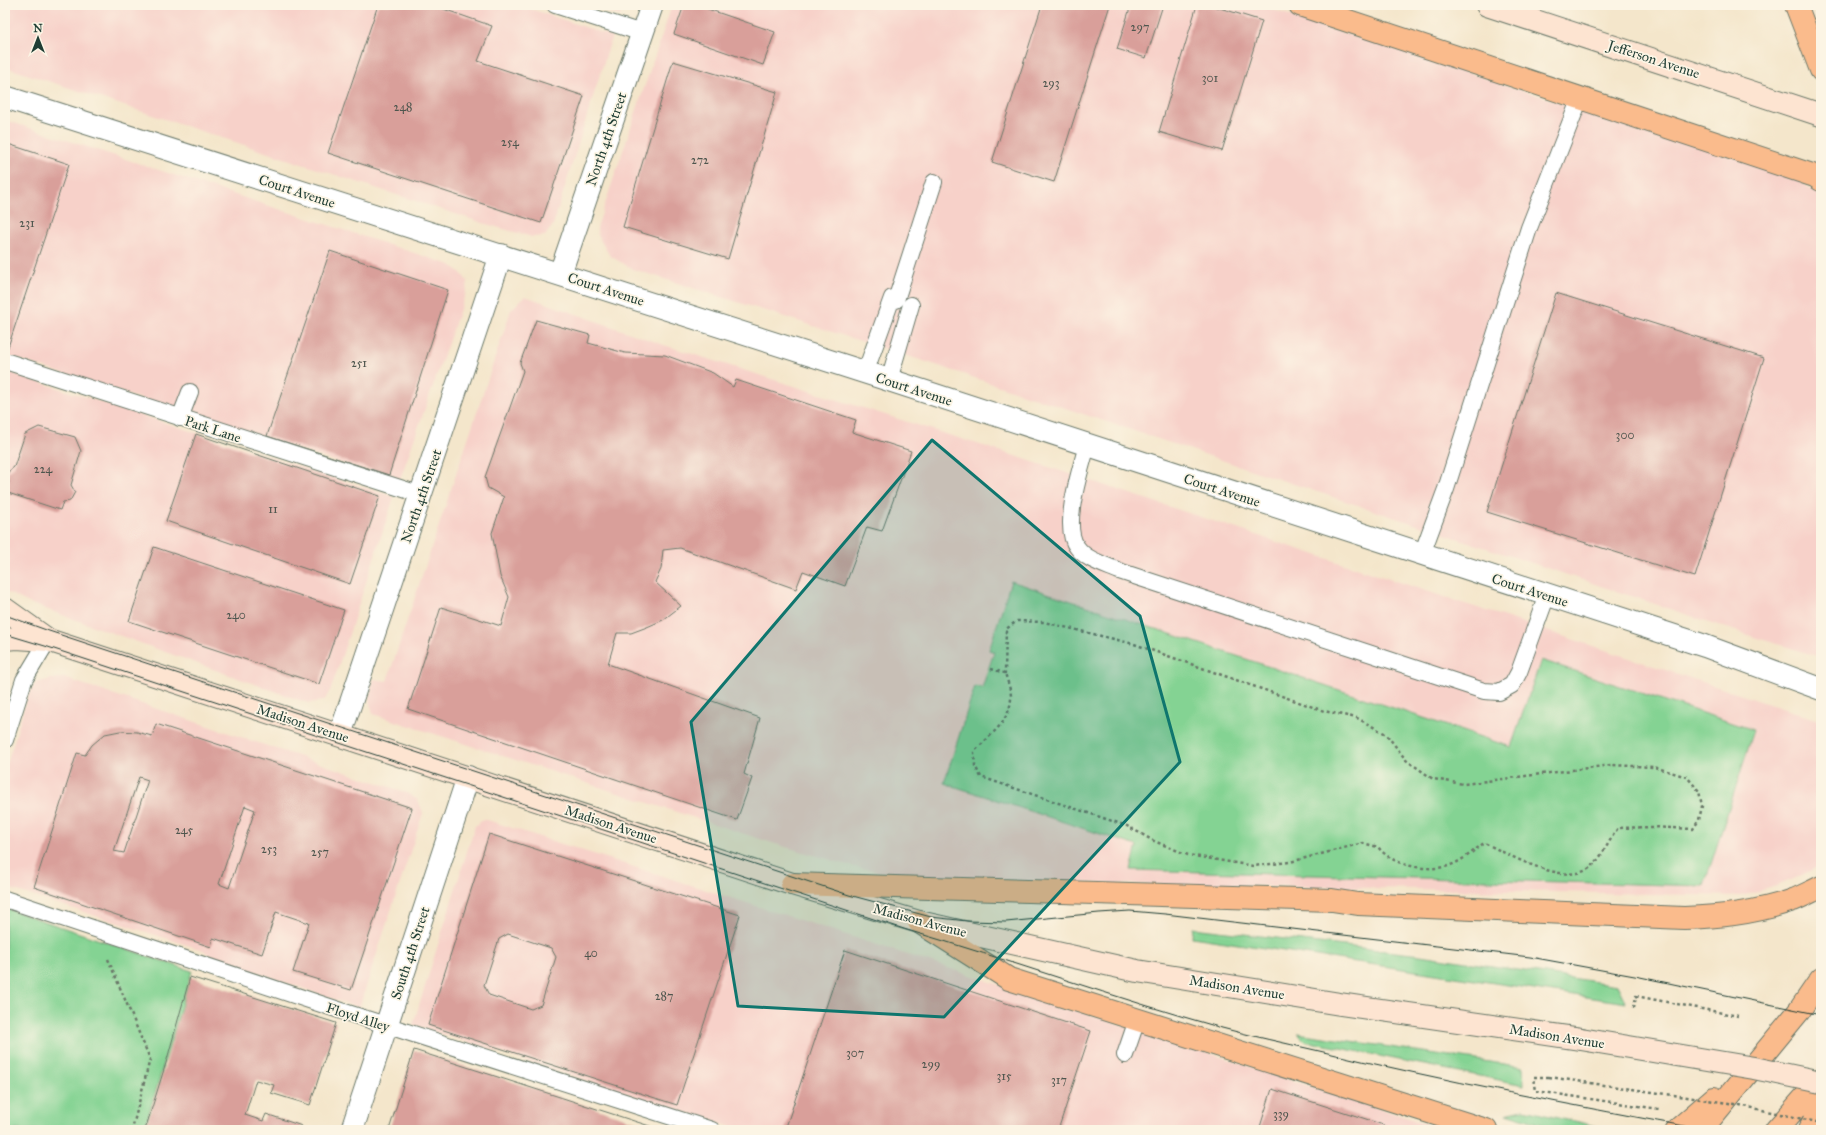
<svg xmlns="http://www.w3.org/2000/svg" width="1826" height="1135" font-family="'IM FELL Great Primer',serif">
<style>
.built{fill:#f7d1c9}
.green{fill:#84d393;stroke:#528864}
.building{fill:#d99f9a;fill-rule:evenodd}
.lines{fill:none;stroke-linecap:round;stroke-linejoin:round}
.lane-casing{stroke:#6a7869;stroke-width:18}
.street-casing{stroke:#6a7869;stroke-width:24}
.secondary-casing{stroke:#6a7869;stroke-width:24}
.primary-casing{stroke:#6a7869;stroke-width:24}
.path{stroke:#6a7869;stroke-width:2.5;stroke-dasharray:3 3;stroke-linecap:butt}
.lane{stroke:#fff;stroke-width:16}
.street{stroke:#fff;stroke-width:22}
.secondary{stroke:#fde4d1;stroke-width:22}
.primary{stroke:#fabb8c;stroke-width:22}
.tram{stroke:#1f3d34;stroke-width:1}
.secondary-bridge-casing{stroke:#6a7869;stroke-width:24;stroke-linecap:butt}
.path-bridge{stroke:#6a7869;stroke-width:2.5;stroke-dasharray:3 3;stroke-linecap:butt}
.secondary-bridge{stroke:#fde4d1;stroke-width:22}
.marked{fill:#0f766e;fill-opacity:0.2;stroke:#0f766e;stroke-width:3;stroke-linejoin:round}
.labels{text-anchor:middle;stroke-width:3.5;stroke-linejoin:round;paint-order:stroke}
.number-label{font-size:12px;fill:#4e564e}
.street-label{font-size:14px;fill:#1f3d34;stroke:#fcf5e5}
</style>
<rect width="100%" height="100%" fill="#fcf5e5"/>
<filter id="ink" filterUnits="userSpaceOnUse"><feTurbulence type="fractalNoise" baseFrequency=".025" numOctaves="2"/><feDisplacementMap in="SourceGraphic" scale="8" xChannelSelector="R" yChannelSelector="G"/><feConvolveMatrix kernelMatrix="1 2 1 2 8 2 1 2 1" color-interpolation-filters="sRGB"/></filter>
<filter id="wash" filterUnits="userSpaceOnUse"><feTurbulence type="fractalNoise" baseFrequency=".012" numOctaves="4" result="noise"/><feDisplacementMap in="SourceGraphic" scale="16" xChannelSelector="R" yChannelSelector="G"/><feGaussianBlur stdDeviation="0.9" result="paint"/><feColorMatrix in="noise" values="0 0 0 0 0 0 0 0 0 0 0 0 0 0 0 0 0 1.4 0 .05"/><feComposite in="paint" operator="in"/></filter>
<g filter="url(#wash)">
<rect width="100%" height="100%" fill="#f4e6cb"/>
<path class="built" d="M 5,5 L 519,5 L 612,36 L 553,225 L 545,236 L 532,237 L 486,224 L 5,67 Z
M 584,5 L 623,5 L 620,16 Z
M 672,5 L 1258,5 L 1540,96 L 1791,174 L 1821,197 L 1821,657 L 1757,638 L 933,364 L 633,269 L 610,256 L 598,236 L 597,228 Z
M 5,120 L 451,265 L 461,273 L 468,282 L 465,295 L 399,482 L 5,355 Z
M 525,296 L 664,345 L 1012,455 L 1821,721 L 1821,864 L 1808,872 L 1777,886 L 1741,896 L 1280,886 L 1122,884 L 912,878 L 855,867 L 779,845 L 373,714 L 369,700 L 373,679 L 387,681 L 511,310 Z
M 5,371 L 394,497 L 331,689 L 324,701 L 308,703 L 288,696 L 29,603 L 5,591 Z
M 64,678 L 405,792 L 418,800 L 423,813 L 359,1008 L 210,956 L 203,950 L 5,887 L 5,771 L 27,698 L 36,683 L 51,679 Z
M 484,819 L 828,929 L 1445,1130 L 741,1130 L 413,1025 L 475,826 Z"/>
<path class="green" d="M 1011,581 L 1511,747 L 1541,660 L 1754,730 L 1704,886 L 1131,870 L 1137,846 L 944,783 L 975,686 L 982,688 L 994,652 L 989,650 Z
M 5,908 L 192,971 L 144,1130 L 5,1130 Z
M 1193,928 L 1420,955 L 1617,985 L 1626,1003 L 1192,937 Z
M 1297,1033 L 1523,1067 L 1524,1085 L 1305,1041 Z
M 1523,1109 L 1533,1111 L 1612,1130 L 1553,1130 L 1547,1126 L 1506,1113 Z"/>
<g id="blocks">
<path class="building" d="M 378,5 L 432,5 L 492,26 L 478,61 L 584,96 L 541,223 L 328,153 Z
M 684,5 L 696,5 L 775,32 L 763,65 L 674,34 Z
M 1042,5 L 1110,5 L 1054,182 L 992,162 Z
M 1131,5 L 1163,5 L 1146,58 L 1117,49 Z
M 1197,5 L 1210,5 L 1262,21 L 1222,151 L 1159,132 Z
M 673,61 L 777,92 L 728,259 L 623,227 Z
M 5,143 L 69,164 L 5,356 Z
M 330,251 L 448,290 L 389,475 L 267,436 Z
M 1556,293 L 1764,358 L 1695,577 L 1487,512 Z
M 536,320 L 590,335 L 588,343 L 625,353 L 665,355 L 713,373 L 733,387 L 736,380 L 856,420 L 852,432 L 911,451 L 882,531 L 867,527 L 845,586 L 803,571 L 796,589 L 680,548 L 663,550 L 661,569 L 655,582 L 681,606 L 663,620 L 647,627 L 631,633 L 617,633 L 608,664 L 760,718 L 744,774 L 752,778 L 737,820 L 408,709 L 441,607 L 501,626 L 509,597 L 500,576 L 492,533 L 504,497 L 488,488 L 485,477 L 523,371 L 520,363 Z
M 39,427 L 75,437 L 81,451 L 71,485 L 75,492 L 70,501 L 63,502 L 60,510 L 5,492 L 9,482 L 7,477 L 8,472 L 14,467 L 25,434 Z
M 196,434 L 380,496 L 350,584 L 166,521 Z
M 154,547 L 344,610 L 319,684 L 129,621 Z
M 156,724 L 412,808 L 351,990 L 293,972 L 309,923 L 276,912 L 262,954 L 213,938 L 211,947 L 34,887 L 77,753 L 85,755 L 92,745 L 105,734 L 120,731 L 137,732 L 152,736 ZM 139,777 L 148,780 L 124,853 L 114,851 ZM 245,806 L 255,810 L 229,888 L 219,884 Z
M 489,834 L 740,915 L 677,1105 L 428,1025 ZM 508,934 L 551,948 L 556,957 L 541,1005 L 531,1009 L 489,995 L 484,985 L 499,939 Z
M 845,950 L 1091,1031 L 1058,1130 L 785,1130 Z
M 190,977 L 336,1023 L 310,1105 L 271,1093 L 274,1085 L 256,1080 L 245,1115 L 263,1121 L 266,1114 L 302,1126 L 300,1130 L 145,1130 L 166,1063 Z
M 414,1050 L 662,1130 L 389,1130 Z
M 1272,1089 L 1366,1119 L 1397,1130 L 1259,1130 Z"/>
</g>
</g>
<g filter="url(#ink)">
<use href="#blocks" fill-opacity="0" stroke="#6a7869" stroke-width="1"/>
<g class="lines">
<g class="lane-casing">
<path id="lane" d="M 555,5 L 642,33
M 896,300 L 934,182
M 5,361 L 422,495
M 865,373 L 892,298
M 889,380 L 911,305
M 180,418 L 190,392
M 1087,445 C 1081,469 1061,526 1077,547 C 1086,560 1105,565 1119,571 L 1484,691 L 1499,692 L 1512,685 L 1519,672 L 1547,595
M 1422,554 L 1446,489 L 1529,228 L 1580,98
M 5,740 L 24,680 L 48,640
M 5,899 L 348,1013 L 712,1130
M 1125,1055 L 1137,1020"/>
</g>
<g class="street-casing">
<path id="street" d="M 5,97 L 889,380 L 1705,646 L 1821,689
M 560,274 L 652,5
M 340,735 L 501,255
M 352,1130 L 468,777"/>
</g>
<g class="secondary-casing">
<path id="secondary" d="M 1487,5 L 1821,115
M 5,609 L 47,639
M 5,639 L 16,638 L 48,640 L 792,884 L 919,922 L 1137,971 L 1340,1004 L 1581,1039"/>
</g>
<g class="primary-casing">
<path id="primary" d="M 1300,5 L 1815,176 L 1821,180
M 1796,5 L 1821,70
M 792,884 L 1332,900 L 1358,904 L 1684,918 C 1720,917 1759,912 1793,900 C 1803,896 1812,891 1821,887
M 919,922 L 1009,979 L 1486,1130
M 1677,1130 L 1714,1098
M 1701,1130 L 1799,1011 L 1821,979
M 1776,1130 L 1821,1079
M 1809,1130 L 1821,1107"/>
</g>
<path class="path" d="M 991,669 L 1005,673 L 1006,629 L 1017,621 L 1044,622 L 1134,644 L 1324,711 L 1357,718 L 1386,734 L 1406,760 L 1433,779 L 1464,784 L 1611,765 L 1654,767 L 1687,777 L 1699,791 L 1702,806 L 1699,820 L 1693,829 L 1652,827 L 1618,828 C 1609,840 1603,856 1592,866 C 1567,889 1509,854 1484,843 C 1472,852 1459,864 1444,867 C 1422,871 1392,865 1378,847 L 1363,843 L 1290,862 L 1253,866 L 1188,855 L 1154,841 L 1127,826 L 981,777 L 975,766 L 974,752 C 988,736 1011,722 1011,697 C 1011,690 1007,680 1005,673
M 108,959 L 150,1059 L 132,1130
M 1634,1008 L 1636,996 L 1738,1016
M 1549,1077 L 1534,1077 L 1536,1091 L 1659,1109"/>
<use href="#lane" class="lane"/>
<use href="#street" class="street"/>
<use href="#secondary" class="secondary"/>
<use href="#primary" class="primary"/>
<path class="tram" d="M 5,615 L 49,631 L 849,895 L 931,917 L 967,921 L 1006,922 L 1099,913 L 1130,911 L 1165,914 L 1530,957 L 1640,977 L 1821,1015
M 5,634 L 45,646 L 904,929 C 1010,960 1115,998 1222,1028 C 1252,1036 1284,1043 1315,1050 C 1444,1081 1575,1106 1706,1130"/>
<g class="secondary-bridge-casing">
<path id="secondary-bridge" d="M 1581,1039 L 1754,1068 L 1821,1082"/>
</g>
<path class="path-bridge" d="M 1549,1077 L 1735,1104 L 1821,1123"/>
<use href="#secondary-bridge" class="secondary-bridge"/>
</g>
</g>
<path class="marked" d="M 932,440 L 1140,616 L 1180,762 L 944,1017 L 738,1006 L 691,722 Z"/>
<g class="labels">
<g class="number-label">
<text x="1140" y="31">297</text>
<text x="1210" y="82">301</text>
<text x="1051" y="87">293</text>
<text x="403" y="111">248</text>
<text x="510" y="146">254</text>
<text x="700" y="164">272</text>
<text x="27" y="227">231</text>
<text x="359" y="367">251</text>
<text x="1625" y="439">300</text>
<text x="43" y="473">224</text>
<text x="273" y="513">11</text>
<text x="236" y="619">240</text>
<text x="184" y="834">245</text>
<text x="269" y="853">253</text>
<text x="320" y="856">257</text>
<text x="591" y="957">40</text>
<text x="664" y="1000">287</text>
<text x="855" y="1057">307</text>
<text x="931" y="1068">299</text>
<text x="1004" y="1080">315</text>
<text x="1059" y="1084">317</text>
<text x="1281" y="1118">339</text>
</g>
<g class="street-label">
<text transform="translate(1654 59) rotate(18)" y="5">Jefferson Avenue</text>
<text transform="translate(606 139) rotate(-71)" y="5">North 4th Street</text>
<text transform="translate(297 191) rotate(18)" y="5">Court Avenue</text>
<text transform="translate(606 289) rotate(18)" y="5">Court Avenue</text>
<text transform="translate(914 389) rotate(18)" y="5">Court Avenue</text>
<text transform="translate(213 429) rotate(18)" y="5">Park Lane</text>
<text transform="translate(1222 490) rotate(18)" y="5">Court Avenue</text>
<text transform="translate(421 496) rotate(-71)" y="5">North 4th Street</text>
<text transform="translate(1530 590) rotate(18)" y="5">Court Avenue</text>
<text transform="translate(303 723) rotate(18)" y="5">Madison Avenue</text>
<text transform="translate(611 824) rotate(18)" y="5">Madison Avenue</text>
<text transform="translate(920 920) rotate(15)" y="5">Madison Avenue</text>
<text transform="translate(410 953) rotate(-72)" y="5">South 4th Street</text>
<text transform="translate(1237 987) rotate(9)" y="5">Madison Avenue</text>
<text transform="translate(358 1017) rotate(18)" y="5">Floyd Alley</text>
<text transform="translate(1557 1036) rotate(9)" y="5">Madison Avenue</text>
</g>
</g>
<rect width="1826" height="1135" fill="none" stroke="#fcf5e5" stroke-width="20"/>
<g transform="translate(38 38)" stroke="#fcf5e5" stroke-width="3" paint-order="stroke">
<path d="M0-3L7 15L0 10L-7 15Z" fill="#1f3d34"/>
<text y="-6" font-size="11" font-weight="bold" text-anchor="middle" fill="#1f3d34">N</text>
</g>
</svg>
